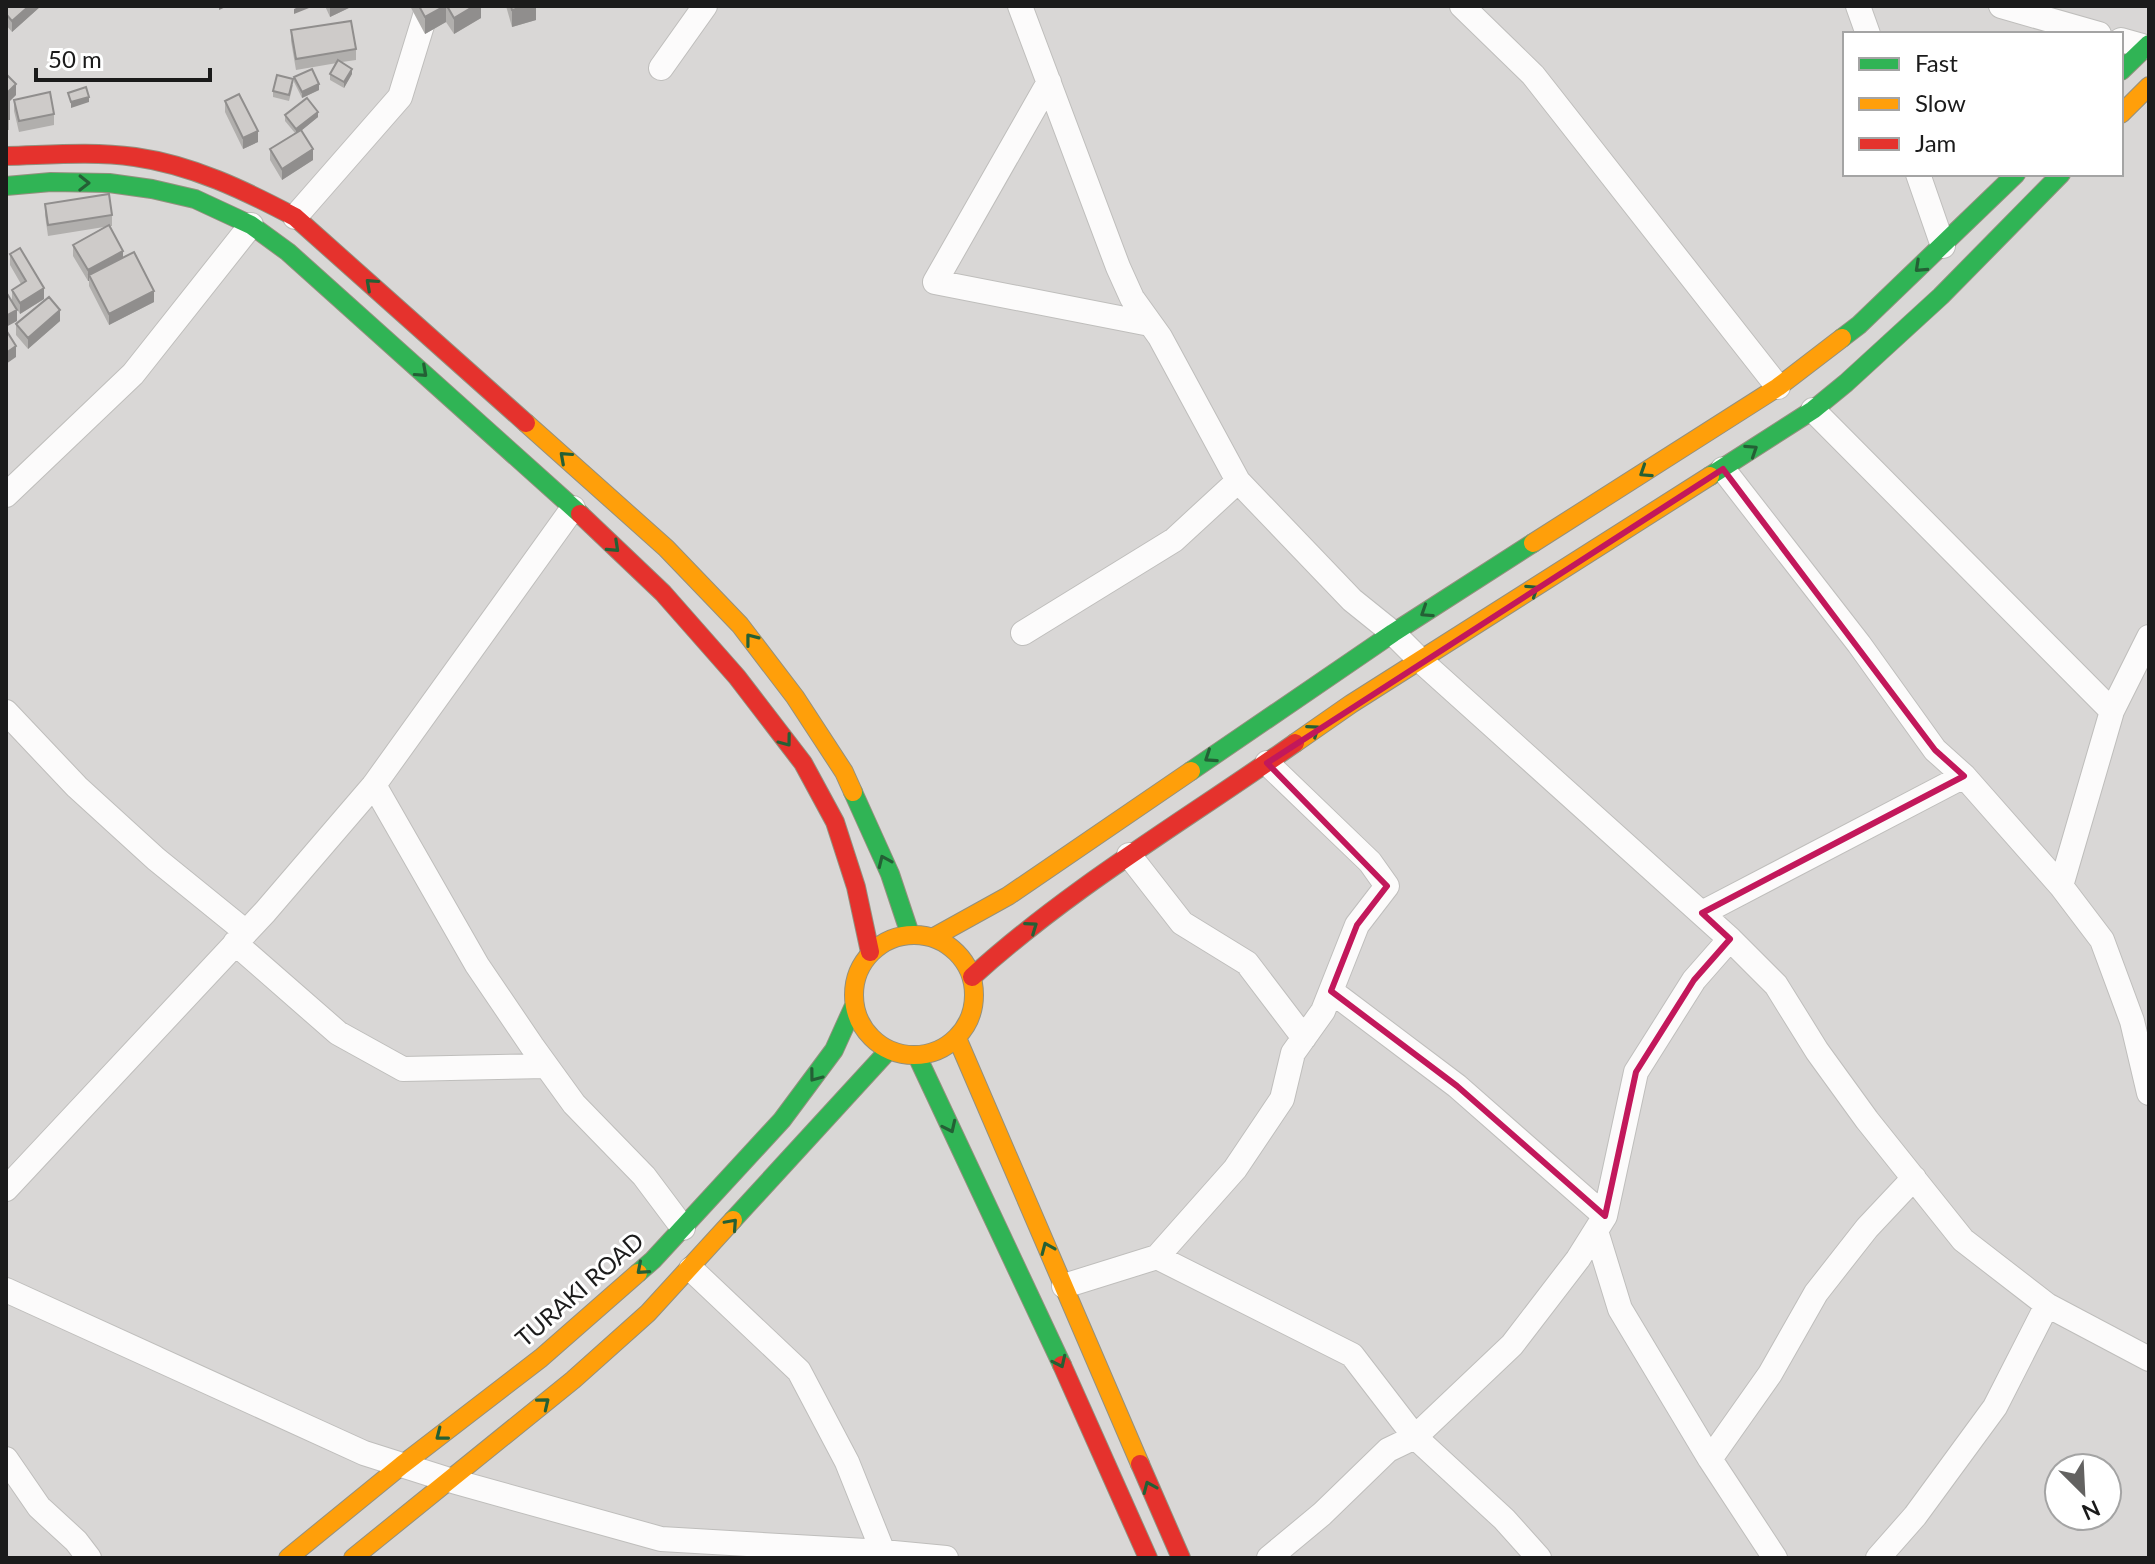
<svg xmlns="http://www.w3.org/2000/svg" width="2155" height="1564" font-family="Lato,sans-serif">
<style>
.residential{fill:#d9d7d6;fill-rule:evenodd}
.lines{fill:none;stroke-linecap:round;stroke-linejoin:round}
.street-casing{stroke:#bfbebc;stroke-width:26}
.fast-casing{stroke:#93907e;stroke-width:20}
.slow-casing{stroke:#93907e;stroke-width:20}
.jam-casing{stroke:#93907e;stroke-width:20}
.street{stroke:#fcfbfb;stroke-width:24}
.fast{stroke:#30b455;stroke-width:18}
.slow{stroke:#ff9f0a;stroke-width:18}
.jam{stroke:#e5322d;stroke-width:18}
.wall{fill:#b1afad}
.shaded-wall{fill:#908e8d}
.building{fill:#cecbc9;stroke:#908e8d;stroke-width:2}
.oneway{stroke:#246035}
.marked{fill:none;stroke:#c2185b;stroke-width:6;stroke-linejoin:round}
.labels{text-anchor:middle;stroke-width:6;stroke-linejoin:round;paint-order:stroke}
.street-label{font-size:24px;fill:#1b1b1b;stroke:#fff}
</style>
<rect width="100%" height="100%" fill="#eae7e4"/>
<path class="residential" d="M 6,6 L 2149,6 L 2149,1558 L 6,1558 ZM 1845,34 L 2121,34 L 2121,174 L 1845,174 ZM 2059,1468 L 2107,1468 L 2107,1516 L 2059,1516 Z"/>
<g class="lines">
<g class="street-casing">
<path id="street" d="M 1020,6 L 1118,267 L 1132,298 L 1160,337 L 1238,481 L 1352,600 L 1393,633 L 1421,661 L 1730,939 L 1776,985 L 1817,1051 L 1867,1120 L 1963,1240 L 2047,1305 L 2149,1359
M 1462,6 L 1533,75 L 1778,387
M 1858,6 L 1868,34
M 2001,6 L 2099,34
M 2121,40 L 2146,47
M 661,68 L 705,6
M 1049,82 L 935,282 L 1150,324
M 1918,174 L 1943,246
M 295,217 L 400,97 L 428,6
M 1813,410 L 2112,711
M 1723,469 L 1859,644 L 1935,750 L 1964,776 L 2061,886 L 2102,940 L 2132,1021 L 2149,1093
M 6,495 L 133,374 L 251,225
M 1023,633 L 1174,540 L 1238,481
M 6,712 L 77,787 L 156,859 L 246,932
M 374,785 L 477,965 L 532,1046 L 574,1104 L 644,1176 L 683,1228
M 1129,855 L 1182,923 L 1247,963 L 1304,1038
M 2061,886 L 2112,711 L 2149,637
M 1702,913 L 1964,776
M 235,943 L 338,1033 L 403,1069 L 546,1066
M 1331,991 L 1457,1086 L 1605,1216
M 6,1189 L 265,912 L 374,785 L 573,508
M 1596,1231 L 1620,1309 L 1710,1459 L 1775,1558
M 1157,1257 L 1235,1169 L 1282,1099 L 1293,1053 L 1323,1011 L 1357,925 L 1387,886 L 1370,862 L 1267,763
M 691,1269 L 799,1371 L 847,1462 L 883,1552
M 1064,1286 L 1157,1257 L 1352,1355 L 1415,1437 L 1504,1519 L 1539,1558
M 6,1290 L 364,1453 L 449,1480 L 661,1539 L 883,1552 L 946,1558
M 6,1459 L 39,1507 L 76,1541 L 89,1558
M 1710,1459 L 1770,1374 L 1816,1293 L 1867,1228 L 1914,1178
M 1269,1558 L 1322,1514 L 1388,1450 L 1415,1437 L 1512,1345 L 1578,1259 L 1605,1216 L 1636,1072 L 1694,980 L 1730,939
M 1878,1558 L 1915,1516 L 1995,1407 L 2047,1305"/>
</g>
<g class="fast-casing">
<path id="fast" d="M 2121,71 L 2149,44
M 6,186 L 51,182 L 109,183 L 152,189 L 195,199 L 251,225 L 288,252 L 580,514
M 1842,338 L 1859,325 L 2016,174
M 1710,476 L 1813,410 L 1846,383 L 1941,296 L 2061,174
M 1191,771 L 1393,633 L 1533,543
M 853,792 L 890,874 L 910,934
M 917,1056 L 1062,1365
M 733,1220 L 888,1051
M 638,1273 L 653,1260 L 782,1120 L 834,1050 L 853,1008"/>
</g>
<g class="slow-casing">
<path id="slow" d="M 2121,114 L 2149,86
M 526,423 L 666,548 L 740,625 L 795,697 L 844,772 L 853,792
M 1533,543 L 1778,387 L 1842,338
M 1295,743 L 1351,704 L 1710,476
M854 995a60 60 0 1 1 120 0a60 60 0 1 1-120 0Z
M 934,937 L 1008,896 L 1191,771
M 957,1038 L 1140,1464
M 288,1558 L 402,1465 L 541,1358 L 638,1273
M 353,1558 L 573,1380 L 648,1313 L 733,1220"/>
</g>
<g class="jam-casing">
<path id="jam" d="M 6,156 C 49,155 92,151 135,157 C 192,165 244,190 295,217 L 526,423
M 580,514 L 663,593 L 737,677 L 803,763 L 835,822 L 856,887 L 870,952
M 972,977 C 1071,887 1186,820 1295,743
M 1062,1365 L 1148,1558
M 1140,1464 L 1181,1558"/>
</g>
<use href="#street" class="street"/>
<use href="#fast" class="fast"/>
<use href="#slow" class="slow"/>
<use href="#jam" class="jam"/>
</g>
<path class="wall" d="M 6,6 L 41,6 L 12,32 L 6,25 Z
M 325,6 L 353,6 L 330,17 Z
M 410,6 L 481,6 L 481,18 L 454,34 L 446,22 L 425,34 Z
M 506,6 L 536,6 L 536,20 L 512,27 Z
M 291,30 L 356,49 L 356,60 L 342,62 L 352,74 L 344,88 L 330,80 L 330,74 L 337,63 L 296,70 L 291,41 Z
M 6,74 L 16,95 L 9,101 L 9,130 L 6,130 Z
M 294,77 L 319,90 L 302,98 L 294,82 Z
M 293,85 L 289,101 L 273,97 L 273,91 Z
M 14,100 L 54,114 L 54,125 L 19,132 L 14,111 Z
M 225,101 L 258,142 L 243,149 L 225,112 Z
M 285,115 L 318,117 L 302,130 L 313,160 L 282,180 L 270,160 L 270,149 L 295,133 L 285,121 Z
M 45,204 L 112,215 L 112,226 L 109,226 L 123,257 L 154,302 L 109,325 L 89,286 L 89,281 L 88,281 L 73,256 L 73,245 L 104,227 L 48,236 L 45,215 Z
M 10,254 L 44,299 L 20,314 L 12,301 L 12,290 L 21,284 L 10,265 Z
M 60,321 L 28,349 L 16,335 L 16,324 Z"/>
<path class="shaded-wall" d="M 29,6 L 41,6 L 12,32 L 12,21 Z
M 219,6 L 228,6 L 219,10 Z
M 300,6 L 309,6 L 309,8 L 294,14 L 294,9 Z
M 330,6 L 353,6 L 330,17 Z
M 445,6 L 446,6 L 446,22 L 425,34 L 425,17 Z
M 474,6 L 481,6 L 481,18 L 454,34 L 454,18 Z
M 527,6 L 536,6 L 536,20 L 512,27 L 512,10 Z
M 352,69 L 352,74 L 344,88 L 344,82 Z
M 16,84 L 16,95 L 6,105 L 6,94 Z
M 319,84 L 319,90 L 302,98 L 302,92 Z
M 89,97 L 89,102 L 71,108 L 71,102 Z
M 318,112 L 318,117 L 296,135 L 296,129 Z
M 258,131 L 258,142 L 243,149 L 243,138 Z
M 313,149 L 313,160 L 282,180 L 282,169 Z
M 123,251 L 123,262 L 89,275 L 89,281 L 88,281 L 88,270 Z
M 44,288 L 44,299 L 20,314 L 20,303 Z
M 154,291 L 154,302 L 109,325 L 109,314 Z
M 17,310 L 17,321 L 6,327 L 6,316 Z
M 60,310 L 60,321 L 28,349 L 28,338 Z
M 16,346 L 16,357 L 6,364 L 6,353 Z"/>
<path class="building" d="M 6,6 L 29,6 L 12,21 L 6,14 Z
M 419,6 L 445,6 L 425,17 Z
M 447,6 L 474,6 L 454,18 Z
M 511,6 L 527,6 L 512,10 Z
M 351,21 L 356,49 L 296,59 L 291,30 Z
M 338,60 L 352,69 L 344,82 L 330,74 Z
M 312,69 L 319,84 L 302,92 L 294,77 Z
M 6,74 L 16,84 L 6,94 Z
M 277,75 L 293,79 L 289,95 L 273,91 Z
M 86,87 L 89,97 L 71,102 L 68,93 Z
M 50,92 L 54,114 L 19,121 L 14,100 Z
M 239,94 L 258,131 L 243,138 L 225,101 Z
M 307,98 L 318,112 L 296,129 L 285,115 Z
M 6,101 L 9,101 L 9,119 L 6,119 Z
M 301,130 L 313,149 L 282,169 L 270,149 Z
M 109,194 L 112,215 L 48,225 L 45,204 Z
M 109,225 L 123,251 L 88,270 L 73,245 Z
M 20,248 L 44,288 L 20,303 L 12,290 L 26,281 L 10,254 Z
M 134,252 L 154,291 L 109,314 L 89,275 Z
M 6,292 L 17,310 L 6,316 Z
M 49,297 L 60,310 L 28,338 L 16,324 Z
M 6,330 L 16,346 L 6,353 Z"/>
<defs><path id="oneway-chevron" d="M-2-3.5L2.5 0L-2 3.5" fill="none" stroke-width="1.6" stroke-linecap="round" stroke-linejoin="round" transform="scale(2)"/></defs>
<g class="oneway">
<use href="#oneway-chevron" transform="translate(84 183) rotate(1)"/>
<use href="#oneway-chevron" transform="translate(1920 267) rotate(137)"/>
<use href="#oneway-chevron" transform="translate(371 284) rotate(-138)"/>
<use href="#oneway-chevron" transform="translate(422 372) rotate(42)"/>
<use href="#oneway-chevron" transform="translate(1752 450) rotate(-33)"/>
<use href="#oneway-chevron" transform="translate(565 457) rotate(-138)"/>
<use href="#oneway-chevron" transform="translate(1645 472) rotate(147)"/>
<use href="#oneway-chevron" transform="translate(614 547) rotate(43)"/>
<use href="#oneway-chevron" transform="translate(1533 590) rotate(-33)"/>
<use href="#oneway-chevron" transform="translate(1426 612) rotate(147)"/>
<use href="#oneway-chevron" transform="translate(751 639) rotate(-128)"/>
<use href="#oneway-chevron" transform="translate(1314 730) rotate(-35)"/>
<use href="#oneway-chevron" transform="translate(786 741) rotate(53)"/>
<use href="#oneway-chevron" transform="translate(1210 757) rotate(146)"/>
<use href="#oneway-chevron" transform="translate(884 861) rotate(-114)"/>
<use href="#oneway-chevron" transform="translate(1032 927) rotate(-35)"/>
<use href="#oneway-chevron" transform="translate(815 1076) rotate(127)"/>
<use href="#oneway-chevron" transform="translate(950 1127) rotate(65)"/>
<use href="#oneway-chevron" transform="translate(732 1224) rotate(-48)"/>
<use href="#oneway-chevron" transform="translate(1047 1248) rotate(-113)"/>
<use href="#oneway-chevron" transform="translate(642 1269) rotate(139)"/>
<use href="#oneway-chevron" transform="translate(1060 1362) rotate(65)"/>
<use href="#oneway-chevron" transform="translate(544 1403) rotate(-39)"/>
<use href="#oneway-chevron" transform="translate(441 1435) rotate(142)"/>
<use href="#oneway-chevron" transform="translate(1149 1487) rotate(-113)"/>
</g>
<path class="marked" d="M 1723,469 L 1935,750 L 1964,776 L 1702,913 L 1730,939 L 1694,980 L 1636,1072 L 1605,1216 L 1457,1086 L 1331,991 L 1357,925 L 1387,886 L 1267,763 Z"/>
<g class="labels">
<g class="street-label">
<text transform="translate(580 1290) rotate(-41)" y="8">TURAKI ROAD</text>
</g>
</g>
<rect width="2155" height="1564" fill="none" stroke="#1b1b1b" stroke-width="16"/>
<rect x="1843" y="32" width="280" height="144" fill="#ffffff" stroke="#a4a4a4" stroke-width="2"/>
<rect x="1859" y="58" width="40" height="12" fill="#30b455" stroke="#a4a4a4" stroke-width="2"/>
<text x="1915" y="72" font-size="24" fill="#1b1b1b">Fast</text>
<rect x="1859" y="98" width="40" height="12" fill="#ff9f0a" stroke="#a4a4a4" stroke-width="2"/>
<text x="1915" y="112" font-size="24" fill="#1b1b1b">Slow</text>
<rect x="1859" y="138" width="40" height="12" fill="#e5322d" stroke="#a4a4a4" stroke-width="2"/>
<text x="1915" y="152" font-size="24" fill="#1b1b1b">Jam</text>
<g transform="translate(2083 1492) rotate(156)"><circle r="38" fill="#ffffff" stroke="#a4a4a4" stroke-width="2"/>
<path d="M0-6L14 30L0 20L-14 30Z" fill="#636261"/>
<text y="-12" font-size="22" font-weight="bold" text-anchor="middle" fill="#1b1b1b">N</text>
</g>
<path d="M36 68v12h174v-12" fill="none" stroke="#1b1b1b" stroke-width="4"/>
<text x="48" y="68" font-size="24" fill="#1b1b1b" stroke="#ffffff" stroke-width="6" paint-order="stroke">50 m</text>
</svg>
